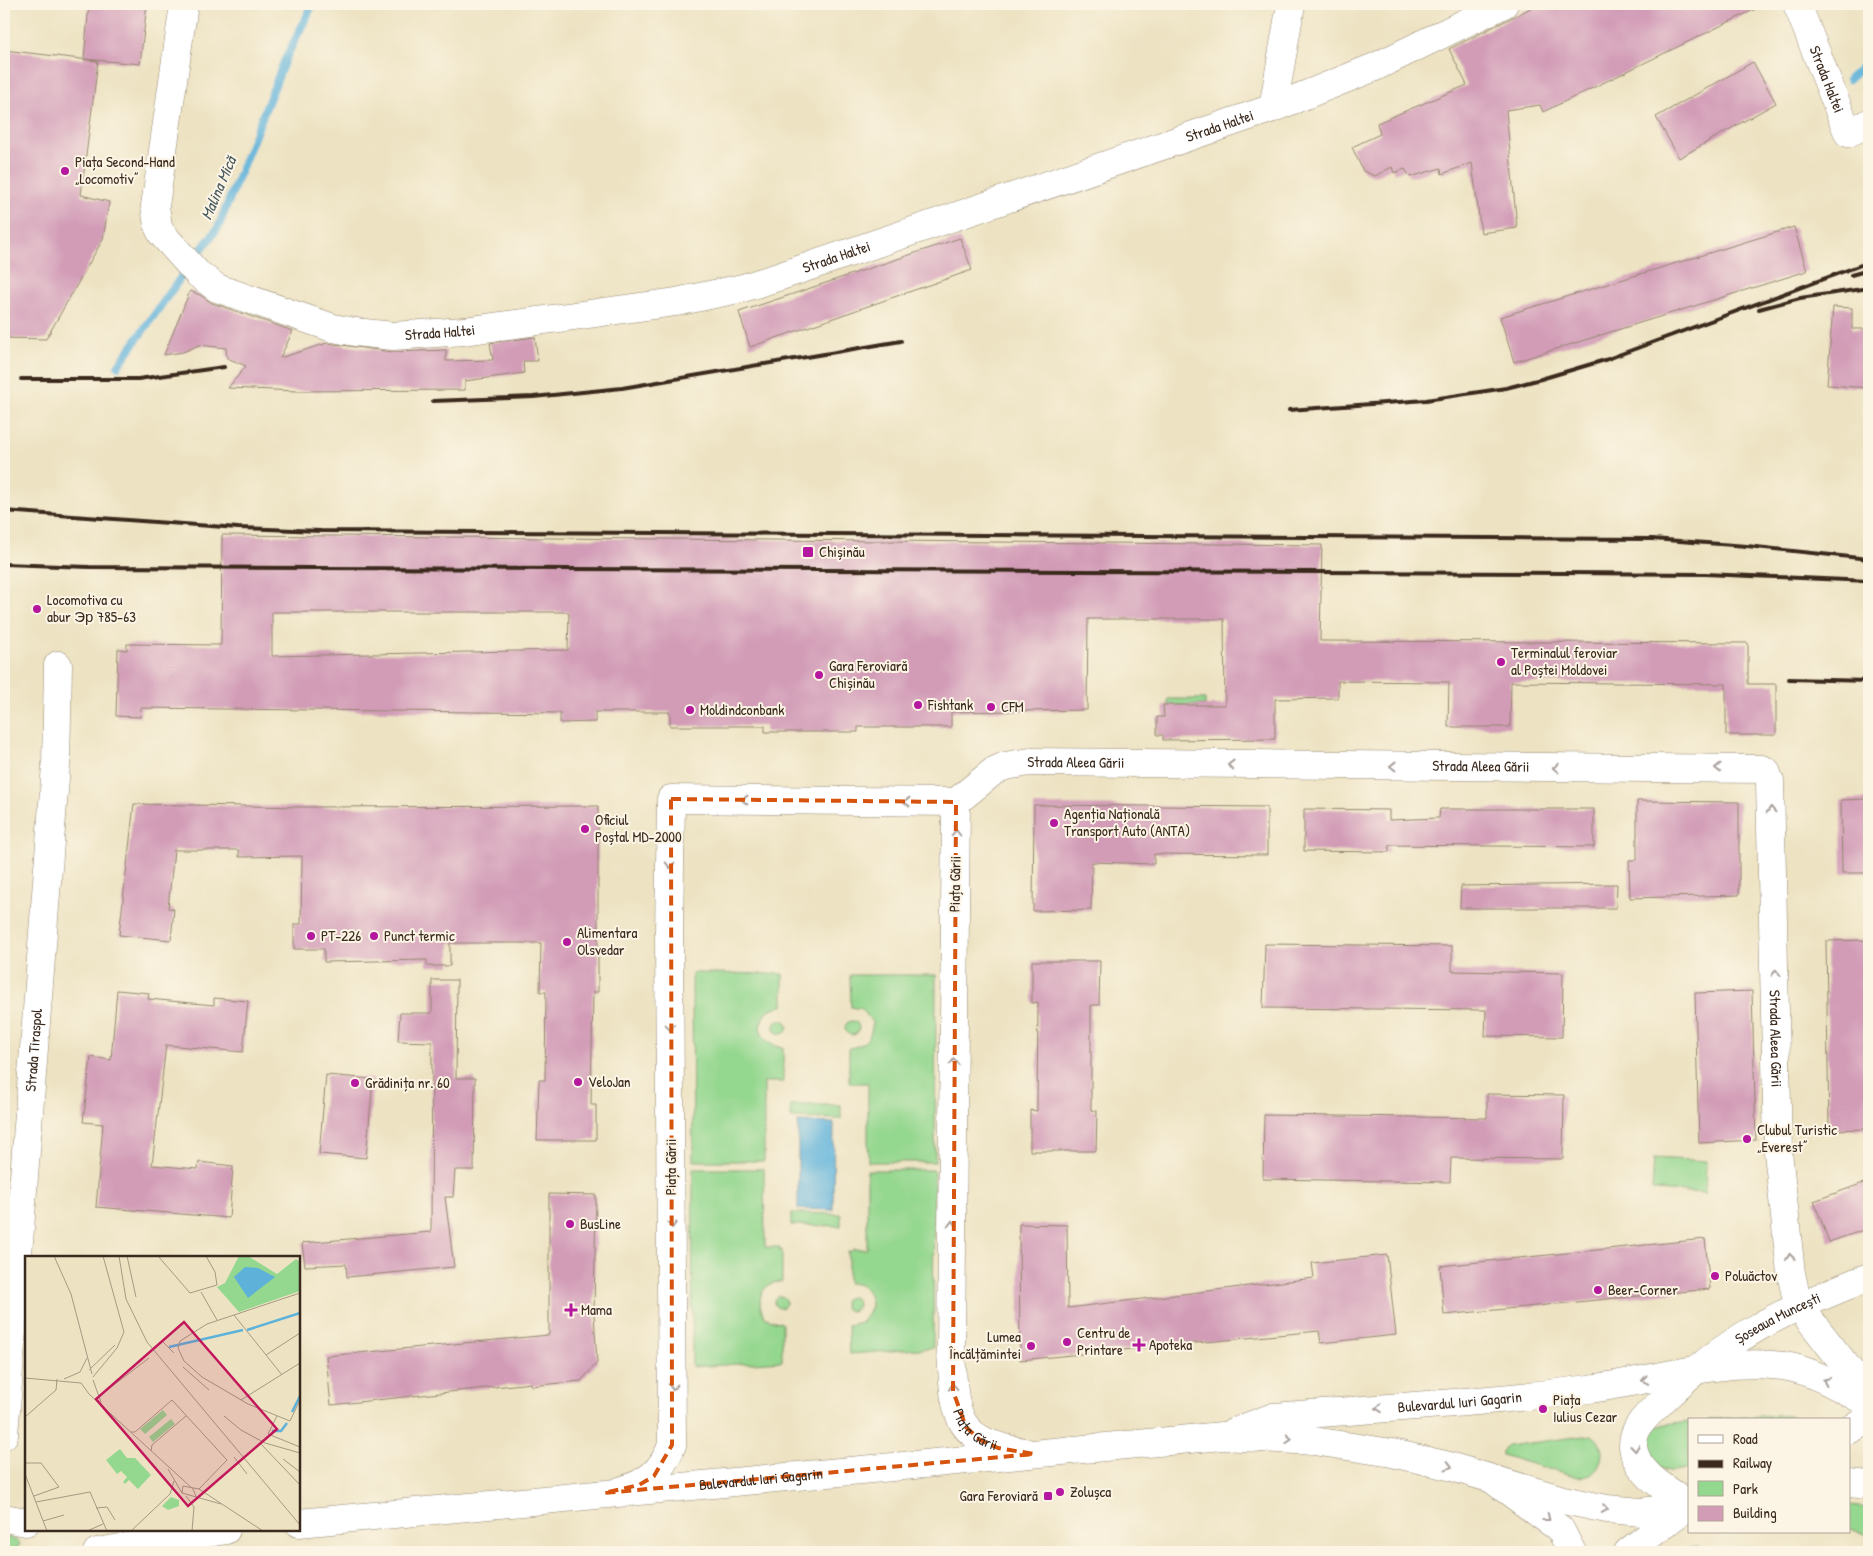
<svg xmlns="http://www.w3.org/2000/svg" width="1873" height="1556" font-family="'Patrick Hand',sans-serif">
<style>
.green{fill:#94d78f;stroke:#688056}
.water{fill:#5eb2da;stroke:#4c6e7c}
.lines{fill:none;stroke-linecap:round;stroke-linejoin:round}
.stream{stroke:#5eb2da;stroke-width:8}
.building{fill:#d29cb7;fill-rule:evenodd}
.street-casing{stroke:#948670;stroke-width:29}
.primary-casing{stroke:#948670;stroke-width:29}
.street{stroke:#fff;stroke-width:28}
.primary{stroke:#fff;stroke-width:28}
.rail{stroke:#3b2a1e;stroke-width:4}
.oneway{stroke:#a79f9a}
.marked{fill:none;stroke:#d7540e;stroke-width:4;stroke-dasharray:10 6;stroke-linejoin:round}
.poi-dot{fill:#b5179e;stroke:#fcf5e5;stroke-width:2}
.labels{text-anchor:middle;stroke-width:4;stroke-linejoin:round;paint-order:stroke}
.street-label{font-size:15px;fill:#3b2a1e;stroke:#fcf5e5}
.poi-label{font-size:15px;fill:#3b2a1e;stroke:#fcf5e5;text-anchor:start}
.water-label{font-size:16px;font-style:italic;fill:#475a60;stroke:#fcf5e5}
.inset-river{fill:none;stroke:#5eb2da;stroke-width:2.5}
.inset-road{fill:none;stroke:#a69981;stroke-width:1}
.view{fill:#c2185b;fill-opacity:0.15;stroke:#c2185b;stroke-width:2.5}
.inset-edge{fill:none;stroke:#3b2a1e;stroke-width:2.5}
</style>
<rect width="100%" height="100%" fill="#fcf5e5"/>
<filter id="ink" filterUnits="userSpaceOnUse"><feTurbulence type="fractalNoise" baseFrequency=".02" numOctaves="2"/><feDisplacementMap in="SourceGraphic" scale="10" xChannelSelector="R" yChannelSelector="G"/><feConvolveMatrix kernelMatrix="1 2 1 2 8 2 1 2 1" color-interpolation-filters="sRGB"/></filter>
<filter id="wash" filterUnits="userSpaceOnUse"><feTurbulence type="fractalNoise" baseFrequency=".0096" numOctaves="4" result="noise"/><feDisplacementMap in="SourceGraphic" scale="20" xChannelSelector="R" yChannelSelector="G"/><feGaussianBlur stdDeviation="1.12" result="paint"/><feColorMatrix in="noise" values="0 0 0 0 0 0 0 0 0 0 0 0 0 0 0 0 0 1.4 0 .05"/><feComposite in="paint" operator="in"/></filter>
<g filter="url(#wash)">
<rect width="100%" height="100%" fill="#ede3c3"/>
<path class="green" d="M 1168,699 L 1205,699 L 1205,705 L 1168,705 Z
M 692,973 L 783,974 L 783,1006 C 769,1007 763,1013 760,1027 C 762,1040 771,1046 783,1047 L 783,1082 L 764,1082 L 764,1161 L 693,1161 Z
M 850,975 L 936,975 L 935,1162 L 868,1162 L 868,1083 L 849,1083 L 849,1048 C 864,1046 873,1037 872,1022 L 862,1009 L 851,1007 Z
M774 1027a7 7 0 1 1 14 0a7 7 0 1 1-14 0Z
M845 1028a7 7 0 1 1 14 0a7 7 0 1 1-14 0Z
M 791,1105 L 841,1105 L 841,1119 L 791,1118 Z
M 1654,1158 L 1706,1161 L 1705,1193 L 1652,1190 Z
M 693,1169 L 764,1169 L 765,1247 L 779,1247 L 779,1250 L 782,1250 L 782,1282 C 761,1281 754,1303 766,1318 L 782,1323 L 782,1361 L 692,1367 Z
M 867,1170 L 934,1170 L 933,1348 L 849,1354 L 848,1325 L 862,1322 L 871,1307 C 871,1292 864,1283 848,1283 L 848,1252 L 853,1251 L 853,1249 L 867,1249 Z
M 791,1213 L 841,1214 L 841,1226 L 791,1225 Z
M774 1302a6 6 0 1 1 12 0a6 6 0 1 1-12 0Z
M844 1304a7 7 0 1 1 14 0a7 7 0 1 1-14 0Z
M 1777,1415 L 1807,1420 L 1708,1420 L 1713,1419 Z
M 1689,1422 L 1689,1468 C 1665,1474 1664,1472 1645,1455 L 1646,1432 L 1652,1427 Z
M 1592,1435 C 1612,1449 1599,1478 1577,1478 L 1502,1455 L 1502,1451 L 1507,1446 Z
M 1849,1506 L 1869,1508 L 1869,1533 L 1865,1534 L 1849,1527 Z
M 4,1536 L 16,1540 L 20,1544 L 16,1549 L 4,1550 Z
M 1699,1545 L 1702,1552 L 1672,1552 Z"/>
<path class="water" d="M 798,1122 L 834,1123 L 833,1210 L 798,1209 Z"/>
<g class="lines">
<path class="stream" d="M 1849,79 L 1869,61
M 193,260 L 218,228 L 284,62 L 313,4
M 118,366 L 186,270"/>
</g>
<g id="blocks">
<path class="building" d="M 89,4 L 147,4 L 140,64 L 84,59 Z
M 1539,4 L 1766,4 L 1543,112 L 1540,105 L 1506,110 L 1517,228 L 1481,233 L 1472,163 L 1442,174 L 1441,168 L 1410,177 L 1405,169 L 1394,173 L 1392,167 L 1375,176 L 1363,171 L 1352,147 L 1380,134 L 1377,123 L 1467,85 L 1449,49 Z
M 4,50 L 98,61 L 81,195 L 109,202 L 103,239 L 46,339 L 4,338 Z
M 1753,62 L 1776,103 L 1679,158 L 1656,117 Z
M 1794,227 L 1807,271 L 1514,362 L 1500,317 Z
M 960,238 L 972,270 L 750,347 L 739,312 Z
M 190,291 L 200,295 L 212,303 L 293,331 L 280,358 L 327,343 L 392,352 L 446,350 L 446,361 L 493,360 L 490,343 L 535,337 L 538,361 L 523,361 L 524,373 L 465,381 L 465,390 L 296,391 L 228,388 L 246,366 L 227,358 L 226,348 L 199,345 L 183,352 L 164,355 Z
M 1833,307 L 1852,308 L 1852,329 L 1869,329 L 1869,388 L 1827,385 Z
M 222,535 L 1322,545 L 1320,641 L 1748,643 L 1748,684 L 1776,684 L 1776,735 L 1726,735 L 1726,684 L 1511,682 L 1510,727 L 1448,727 L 1449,682 L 1338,681 L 1338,698 L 1275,699 L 1275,739 L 1163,740 L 1163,735 L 1157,735 L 1157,717 L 1164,717 L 1163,705 L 1225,705 L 1224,619 L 1088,619 L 1087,710 L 951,712 L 951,727 L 858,727 L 858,732 L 765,732 L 765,726 L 670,726 L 670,712 L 595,712 L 595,722 L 560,723 L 560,713 L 141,708 L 140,717 L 116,716 L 118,649 L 127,650 L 127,644 L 221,645 ZM 272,612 L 569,612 L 568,650 L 272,656 Z
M 1869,799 L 1869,873 L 1842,873 L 1841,800 Z
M 1637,801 L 1739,802 L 1739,895 L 1630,898 L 1629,860 L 1637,860 Z
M 134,804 L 303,807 L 598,806 L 598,992 L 593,992 L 591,1105 L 596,1105 L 596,1140 L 537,1140 L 539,1080 L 545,1080 L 546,992 L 540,992 L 541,943 L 450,943 L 450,966 L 427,966 L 427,960 L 324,962 L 324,949 L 294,949 L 294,924 L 301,924 L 302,856 L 239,857 L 239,850 L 174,850 L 168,908 L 174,909 L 171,940 L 119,935 Z
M 1034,805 L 1267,807 L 1267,855 L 1154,854 L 1154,864 L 1092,862 L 1091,910 L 1033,911 Z
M 1304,809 L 1389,810 L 1389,820 L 1439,818 L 1440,809 L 1594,809 L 1594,847 L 1389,845 L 1389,852 L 1304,851 Z
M 1617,884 L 1616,908 L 1460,908 L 1461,886 Z
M 1869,940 L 1869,1129 L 1829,1130 L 1826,941 Z
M 1265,944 L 1452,946 L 1452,971 L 1563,973 L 1562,1037 L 1485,1036 L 1486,1010 L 1263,1008 Z
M 1032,961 L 1100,961 L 1099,1005 L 1091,1005 L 1091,1110 L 1097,1111 L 1096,1151 L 1030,1151 L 1030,1110 L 1037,1111 L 1038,1002 L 1032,1003 Z
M 432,980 L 457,980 L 456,1078 L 475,1078 L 474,1170 L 455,1170 L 453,1197 L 445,1197 L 454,1267 L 347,1277 L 346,1264 L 305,1266 L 302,1243 L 431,1232 L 432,1042 L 398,1041 L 400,1013 L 432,1013 Z
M 117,990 L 149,993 L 148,999 L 214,1005 L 214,998 L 248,1001 L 243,1052 L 166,1045 L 152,1165 L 198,1169 L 199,1162 L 233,1166 L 229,1218 L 96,1207 L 103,1124 L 83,1122 L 91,1057 L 111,1060 Z
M 1752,991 L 1756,1140 L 1699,1143 L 1695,993 Z
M 326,1075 L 373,1079 L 366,1158 L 319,1154 Z
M 1487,1094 L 1564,1095 L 1563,1159 L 1451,1158 L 1450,1182 L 1263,1179 L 1264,1115 L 1487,1118 Z
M 1869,1181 L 1869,1228 L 1829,1242 L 1814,1201 Z
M 549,1194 L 596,1195 L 594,1314 L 597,1363 L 581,1381 L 531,1386 L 531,1383 L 331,1405 L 326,1356 L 549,1335 Z
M 1019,1224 L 1067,1225 L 1068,1308 L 1314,1278 L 1312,1263 L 1387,1255 L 1396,1335 L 1321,1343 L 1319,1331 L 1020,1360 Z
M 1705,1239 L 1710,1289 L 1444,1315 L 1440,1266 Z"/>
</g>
</g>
<g filter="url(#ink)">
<use href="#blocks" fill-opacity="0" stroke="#948670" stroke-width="1"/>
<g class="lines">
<g class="street-casing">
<g id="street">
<path id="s1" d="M 184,4 L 155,206 L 158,226 L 162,234 L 197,273 L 217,288 L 333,328 L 355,332 L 393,336 L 464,331 L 676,302 L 743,288 L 781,276 L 1273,108 L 1375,67 L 1504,4"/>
<path id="s2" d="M 1797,4 L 1848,133 L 1869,123"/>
<path d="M 1273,108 L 1291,4"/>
<path id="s3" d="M 956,802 L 951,1352 C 955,1417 954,1441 1025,1452"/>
<path id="s4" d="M 4,1435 L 56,765 L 58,665"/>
<path d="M 1496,1482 L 1560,1529 L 1572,1552"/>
<path id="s5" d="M 620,1491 C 648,1483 662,1471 672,1445 L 669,933 L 671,799 L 956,802 L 994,771 L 1005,766 L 1030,762 L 1762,769 L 1766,771 L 1770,781 L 1778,1152 L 1791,1273 L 1798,1305"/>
<path d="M 1628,1552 L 1689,1505"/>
</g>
</g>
<g class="primary-casing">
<g id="primary">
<path d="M 1798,1305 L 1869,1395"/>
<path d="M 1849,1430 L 1869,1419"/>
<path id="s6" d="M 1233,1432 L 1273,1417 C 1378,1408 1484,1403 1589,1389 C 1652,1381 1718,1358 1783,1366 C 1810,1369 1846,1390 1869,1404"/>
<path d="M 1849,1483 L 1869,1485"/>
<path id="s7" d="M 1689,1504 C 1669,1491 1635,1473 1633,1446 C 1632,1426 1650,1413 1663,1400 C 1729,1335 1785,1310 1869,1277"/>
<path d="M 4,1518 L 26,1522"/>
<path id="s8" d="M 299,1523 L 1222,1436 L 1314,1441 L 1392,1453 L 1449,1466 L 1563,1500 L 1607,1509 L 1641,1512 L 1689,1505"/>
<path d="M 97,1552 L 226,1530"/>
</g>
</g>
<use href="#street" class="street"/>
<use href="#primary" class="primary"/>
<path class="rail" d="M 1851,275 L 1869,270
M 1759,309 L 1800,298 L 1869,288
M 21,379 L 138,379 L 224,367
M 433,401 L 533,397 L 622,388 L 901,341
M 1289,410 L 1426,400 L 1506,388 L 1541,379 L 1605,360 L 1869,262
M 4,511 L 238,528 L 321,531 L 1652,539 L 1747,546 L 1869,559
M 4,564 L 89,567 L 1562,573 L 1705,574 L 1869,581
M 1789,679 L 1869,681"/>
</g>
<defs><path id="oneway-chevron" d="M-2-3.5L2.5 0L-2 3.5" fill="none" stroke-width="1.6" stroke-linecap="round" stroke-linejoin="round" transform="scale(1.25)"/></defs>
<g class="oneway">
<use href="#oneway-chevron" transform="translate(1231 765) rotate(-179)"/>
<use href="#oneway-chevron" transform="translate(1393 766) rotate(-179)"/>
<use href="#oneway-chevron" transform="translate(1556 768) rotate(-179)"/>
<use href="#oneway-chevron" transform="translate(1718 768) rotate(180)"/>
<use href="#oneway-chevron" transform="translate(745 800) rotate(-179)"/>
<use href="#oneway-chevron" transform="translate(907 802) rotate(-180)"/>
<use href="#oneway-chevron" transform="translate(1771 810) rotate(-92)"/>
<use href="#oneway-chevron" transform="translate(956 833) rotate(-90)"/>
<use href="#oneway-chevron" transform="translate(670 865) rotate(91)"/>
<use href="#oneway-chevron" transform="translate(1776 973) rotate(-91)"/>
<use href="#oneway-chevron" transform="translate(670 1027) rotate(90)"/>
<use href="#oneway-chevron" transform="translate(954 1062) rotate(-90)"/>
<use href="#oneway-chevron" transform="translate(952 1224) rotate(-90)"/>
<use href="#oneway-chevron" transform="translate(672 1225) rotate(89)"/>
<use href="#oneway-chevron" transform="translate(1790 1257) rotate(-96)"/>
<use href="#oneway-chevron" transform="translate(1645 1380) rotate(169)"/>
<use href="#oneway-chevron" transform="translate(1826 1381) rotate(-155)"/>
<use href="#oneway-chevron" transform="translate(673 1387) rotate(91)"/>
<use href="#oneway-chevron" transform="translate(953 1387) rotate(-94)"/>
<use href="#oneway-chevron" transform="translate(1379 1408) rotate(176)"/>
<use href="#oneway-chevron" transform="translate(1289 1439) rotate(3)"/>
<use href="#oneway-chevron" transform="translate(1635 1448) rotate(84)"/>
<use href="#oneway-chevron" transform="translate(1449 1466) rotate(15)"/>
<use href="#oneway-chevron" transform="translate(1605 1509) rotate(9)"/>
<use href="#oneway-chevron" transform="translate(1547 1518) rotate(38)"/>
</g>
</g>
<path class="marked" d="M 671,799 L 956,802 L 953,1391 L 966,1427 L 980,1440 L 998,1448 L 1034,1454 L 604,1493 L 639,1485 L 654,1476 L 672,1445 Z"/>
<g class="poi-dot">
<circle cx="65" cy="171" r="5"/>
<rect x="802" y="546" width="12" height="12" rx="2.5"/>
<circle cx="37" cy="609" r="5"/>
<circle cx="1501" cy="662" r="5"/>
<circle cx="819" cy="675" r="5"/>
<circle cx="918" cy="705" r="5"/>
<circle cx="991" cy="707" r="5"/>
<circle cx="690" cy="710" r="5"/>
<circle cx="1054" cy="823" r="5"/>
<circle cx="585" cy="829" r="5"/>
<circle cx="311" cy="936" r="5"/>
<circle cx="374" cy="936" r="5"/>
<circle cx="567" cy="942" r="5"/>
<circle cx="578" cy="1082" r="5"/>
<circle cx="355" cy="1083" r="5"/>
<circle cx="1747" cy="1139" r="5"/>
<circle cx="570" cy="1224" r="5"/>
<circle cx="1715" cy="1276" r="5"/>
<circle cx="1598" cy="1290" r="5"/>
<path d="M568.5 1302.5h5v5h5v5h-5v5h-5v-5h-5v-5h5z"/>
<circle cx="1067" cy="1342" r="5"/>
<path d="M1136.5 1337.5h5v5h5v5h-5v5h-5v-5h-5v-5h5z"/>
<circle cx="1031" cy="1346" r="5"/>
<circle cx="1543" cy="1409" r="5"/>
<circle cx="1060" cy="1492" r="5"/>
<rect x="1043" y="1491" width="10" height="10" rx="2.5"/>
</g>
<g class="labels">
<g class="street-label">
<text dy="5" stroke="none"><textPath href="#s2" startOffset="81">Strada Haltei</textPath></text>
<text dy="5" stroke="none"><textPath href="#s1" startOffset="1351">Strada Haltei</textPath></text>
<text dy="5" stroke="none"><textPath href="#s1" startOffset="946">Strada Haltei</textPath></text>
<text dy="5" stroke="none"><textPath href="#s1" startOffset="541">Strada Haltei</textPath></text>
<text dy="5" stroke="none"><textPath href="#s5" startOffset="1136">Strada Aleea Gării</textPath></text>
<text dy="5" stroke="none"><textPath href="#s5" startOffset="1541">Strada Aleea Gării</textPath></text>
<text transform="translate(955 884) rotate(-89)" y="5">Piața Gării</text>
<text dy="5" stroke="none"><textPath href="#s5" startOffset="2095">Strada Aleea Gării</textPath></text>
<text dy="5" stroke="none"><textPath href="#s4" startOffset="386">Strada Tiraspol</textPath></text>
<text transform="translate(671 1167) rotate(-90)" y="5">Piața Gării</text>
<text dy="5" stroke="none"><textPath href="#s7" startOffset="282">Șoseaua Muncești</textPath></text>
<text dy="5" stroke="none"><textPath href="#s6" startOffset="230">Bulevardul Iuri Gagarin</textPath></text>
<text dy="5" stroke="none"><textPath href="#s3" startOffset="636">Piața Gării</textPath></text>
<text dy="5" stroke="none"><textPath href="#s8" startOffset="464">Bulevardul Iuri Gagarin</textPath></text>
</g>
<g class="poi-label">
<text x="75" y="167">Piața Second-Hand<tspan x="75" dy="17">„Locomotiv”</tspan></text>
<text x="819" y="557">Chișinău</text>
<text x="47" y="605">Locomotiva cu<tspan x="47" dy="17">abur Эр 785-63</tspan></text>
<text x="1511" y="658">Terminalul feroviar<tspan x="1511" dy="17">al Poștei Moldovei</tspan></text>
<text x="829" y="671">Gara Feroviară<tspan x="829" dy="17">Chișinău</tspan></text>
<text x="928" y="710">Fishtank</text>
<text x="1001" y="712">CFM</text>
<text x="700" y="715">Moldindconbank</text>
<text x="1064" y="819">Agenția Națională<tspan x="1064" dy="17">Transport Auto (ANTA)</tspan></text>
<text x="595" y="825">Oficiul<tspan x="595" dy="17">Poștal MD-2000</tspan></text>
<text x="577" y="938">Alimentara<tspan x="577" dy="17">Olsvedar</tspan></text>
<text x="321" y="941">PT-226</text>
<text x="384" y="941">Punct termic</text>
<text x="588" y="1087">VeloJan</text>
<text x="365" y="1088">Grădinița nr. 60</text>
<text x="1757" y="1135">Clubul Turistic<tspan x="1757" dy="17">„Everest”</tspan></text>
<text x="580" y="1229">BusLine</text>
<text x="1725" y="1281">Poluăctov</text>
<text x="1608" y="1295">Beer-Corner</text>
<text x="581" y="1315">Mama</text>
<text x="1077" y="1338">Centru de<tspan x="1077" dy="17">Printare</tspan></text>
<text x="1021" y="1342" text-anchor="end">Lumea<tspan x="1021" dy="17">Încălțămintei</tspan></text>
<text x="1149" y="1350">Apoteka</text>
<text x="1553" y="1405">Piața<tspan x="1553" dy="17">Iulius Cezar</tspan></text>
<text x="1070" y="1497">Zolușca</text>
<text x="1038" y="1501" text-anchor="end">Gara Feroviară</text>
</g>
<g class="water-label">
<text transform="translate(218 188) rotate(-67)" y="6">Malina Mică</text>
</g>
</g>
<g transform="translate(25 1256)">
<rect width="275" height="275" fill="#ede3c3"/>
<path d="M 214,0 L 223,0 L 252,18 L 271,3 L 275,6 L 275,35 L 214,56 L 192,31 L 200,27 ZM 138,154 L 142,159 L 120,178 L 115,173 ZM 146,163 L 150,168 L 128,186 L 124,181 ZM 95,193 L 102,202 L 110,202 L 126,219 L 113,233 L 104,224 L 100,228 L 98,226 L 102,221 L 96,215 L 92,218 L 81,204 ZM 146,241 L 154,244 L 154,250 L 143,254 L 137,250 Z" fill="#94d78f"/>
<path d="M 220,11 L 233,12 L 250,21 L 223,42 L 209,21 Z" fill="#5eb2da"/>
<path class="inset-river" d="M 222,74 L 275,57M 144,91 L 218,74M 267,156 L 275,140M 247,175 L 256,175 L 262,167"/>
<path class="inset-road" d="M 29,0 L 46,38 L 67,118M 94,0 L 101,43 L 122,86 L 275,269M 102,0 L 111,41M 133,0 L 165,37 L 192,29 L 190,16 L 181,0M 176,36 L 192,64M 275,37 L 182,68 L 155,85 L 153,92 L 159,105 L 177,121 L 223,148 L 265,165 L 275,144M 209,59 L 257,119M 138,86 L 149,97M 241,99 L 275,77M 158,111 L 184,134M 64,114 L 90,89M 68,121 L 92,92 L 99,76 L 78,0M 0,122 L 56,127 L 64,138 L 168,233 L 172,243M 39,123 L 55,116 L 62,102M 68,124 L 76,146M 73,141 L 124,102M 216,144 L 275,107M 199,160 L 216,174 L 240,187 L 275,197M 252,160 L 243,178 L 275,191M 0,161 L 31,134 L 32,123M 106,176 L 110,176 L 147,144 L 202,204 L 174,233M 236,188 L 275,229M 126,195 L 127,189 L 161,160M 209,201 L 222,218M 258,203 L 275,216M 0,207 L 16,207 L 34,231 L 9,240M 143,213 L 157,237 L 196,248M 0,218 L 22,275M 157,237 L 158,230 L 174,233 L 238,275M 161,240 L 169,251 L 167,275M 11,246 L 65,236 L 82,275M 71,252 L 82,251 L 90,264M 18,265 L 39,259M 62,275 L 78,268M 106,275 L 145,238 L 149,225"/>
<path class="view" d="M 159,66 L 252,173 L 163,250 L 71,143 Z"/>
<rect width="275" height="275" class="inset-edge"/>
</g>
<rect width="1873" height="1556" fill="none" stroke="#fcf5e5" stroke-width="20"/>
<rect x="1688" y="1418" width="162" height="115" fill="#fcf5e5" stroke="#afa495"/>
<rect x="1698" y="1435" width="25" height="8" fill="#ffffff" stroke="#afa495"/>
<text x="1733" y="1444" font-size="15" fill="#3b2a1e">Road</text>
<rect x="1698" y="1460" width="25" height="8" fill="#3b2a1e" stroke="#afa495"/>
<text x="1733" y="1468" font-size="15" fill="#3b2a1e">Railway</text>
<rect x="1698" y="1481" width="25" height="15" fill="#94d78f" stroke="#afa495"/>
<text x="1733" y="1494" font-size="15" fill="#3b2a1e">Park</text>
<rect x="1698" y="1506" width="25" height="15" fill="#d29cb7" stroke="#afa495"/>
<text x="1733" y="1518" font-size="15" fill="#3b2a1e">Building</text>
</svg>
